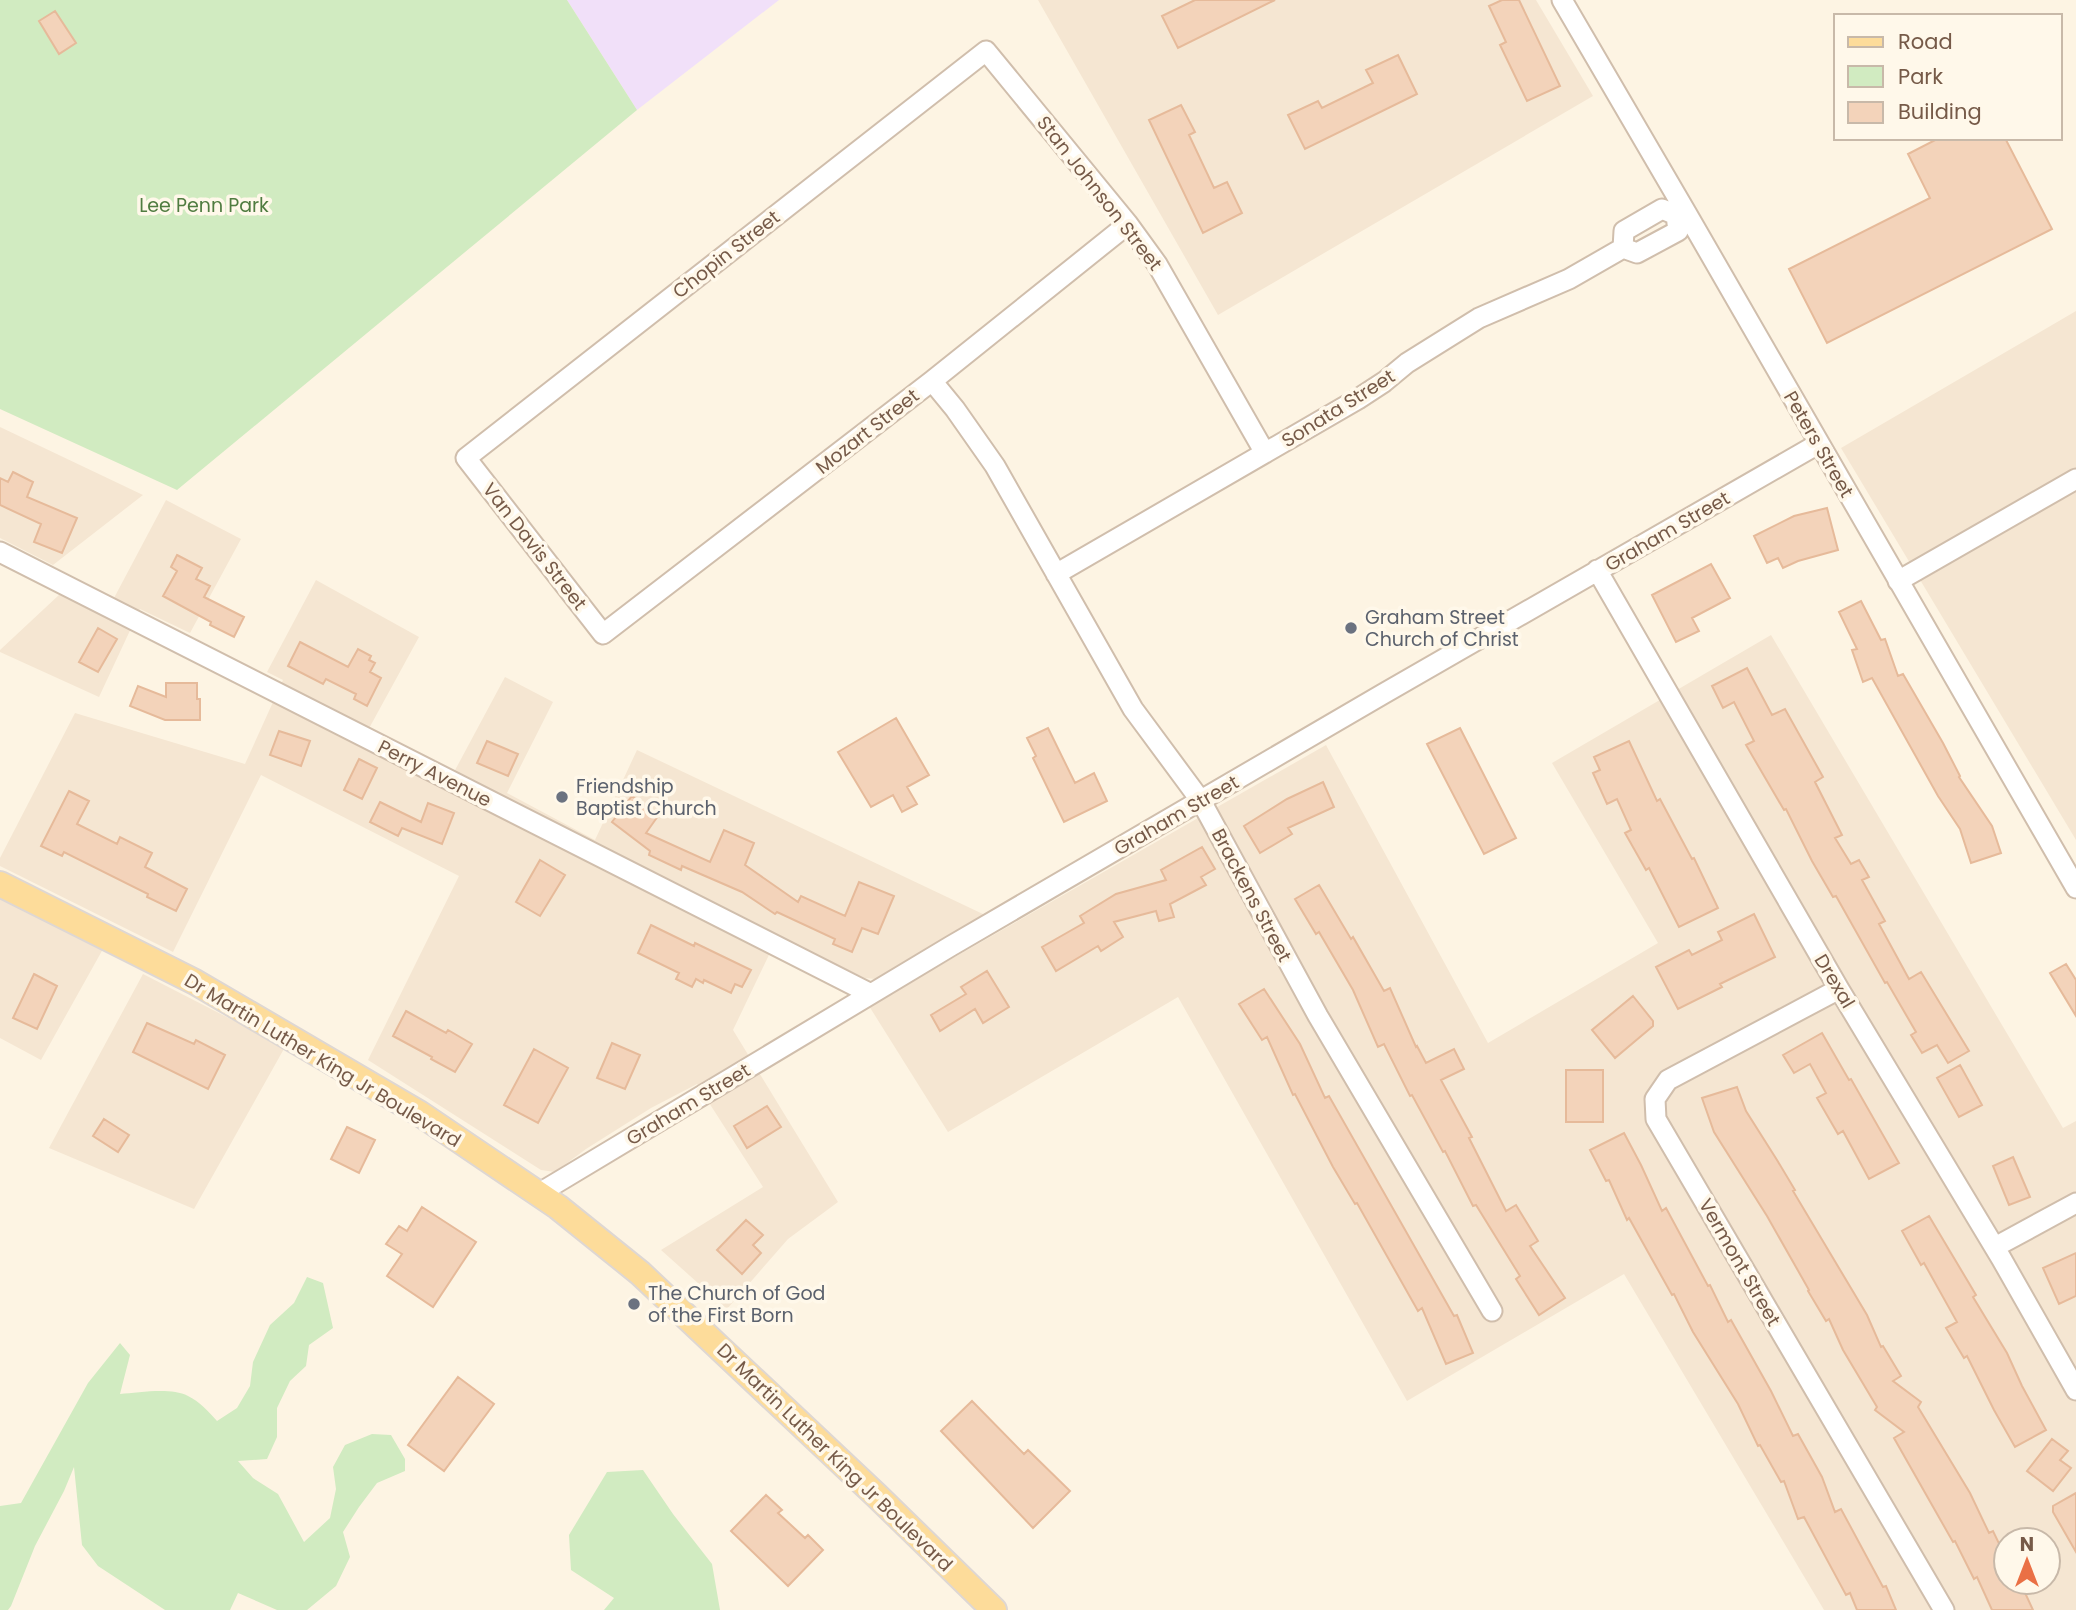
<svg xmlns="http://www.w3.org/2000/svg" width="2076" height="1610" font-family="Poppins,sans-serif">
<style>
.residential{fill:#f5e6d2;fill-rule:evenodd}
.education{fill:#f1e0f9}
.green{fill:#d1ebc1}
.building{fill:#f3d3ba;stroke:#e6ba9a;stroke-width:2}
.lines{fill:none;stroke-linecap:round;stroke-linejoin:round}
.minor-casing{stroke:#d0beac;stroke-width:23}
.major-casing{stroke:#ded7d3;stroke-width:28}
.minor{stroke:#fff;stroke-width:19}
.major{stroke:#fddc9a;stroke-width:24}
.worship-dot{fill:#6b7280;stroke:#fff8ea;stroke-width:2.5}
.labels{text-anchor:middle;stroke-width:7;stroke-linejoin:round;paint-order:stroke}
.street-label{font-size:19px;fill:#765a48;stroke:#fff8ea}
.park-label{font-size:19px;fill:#507c40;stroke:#fff8ea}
.worship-label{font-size:19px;fill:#5b616d;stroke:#fff8ea;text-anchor:start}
</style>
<rect width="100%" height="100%" fill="#fdf4e3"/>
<path class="residential" d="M 1038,0 L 1536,0 L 1593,96 L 1218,315 Z
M 2076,311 L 2076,840 L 1841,448 Z
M 0,427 L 143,495 L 53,565 L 0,538 Z
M 166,500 L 241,539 L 190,633 L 140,609 L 99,697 L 0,652 L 0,650 L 60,594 L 105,615 Z
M 316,580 L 419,637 L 361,743 L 446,787 L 505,677 L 553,702 L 507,793 L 595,840 L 637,750 L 985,915 L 875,979 L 865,978 L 778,936 L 733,1030 L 838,1202 L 788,1239 L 727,1309 L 661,1250 L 763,1187 L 697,1084 L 651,1108 L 586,1149 L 555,1172 L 541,1170 L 368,1060 L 459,876 L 261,775 L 173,952 L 0,866 L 0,858 L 75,713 L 245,764 L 283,680 L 267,672 Z
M 1771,635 L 2063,1128 L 2076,1121 L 2076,1610 L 1824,1610 L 1624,1274 L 1407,1401 L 1178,997 L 948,1132 L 869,1006 L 1326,745 L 1488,1043 L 1658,943 L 1552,763 ZM 2006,1540 L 2048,1540 L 2048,1582 L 2006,1582 Z
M 0,896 L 103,949 L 41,1060 L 0,1038 Z
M 143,974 L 285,1047 L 194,1209 L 49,1148 Z"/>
<path class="education" d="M 567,0 L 779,0 L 637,110 Z"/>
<path class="green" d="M 0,0 L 567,0 L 637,110 L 177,490 L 0,409 Z
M 307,1277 L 323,1283 L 333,1328 L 309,1345 L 306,1366 L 290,1381 L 277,1408 L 277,1437 L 267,1459 L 238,1461 L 253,1478 L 278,1494 L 304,1542 L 330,1518 L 336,1489 L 333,1467 L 345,1445 L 372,1434 L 391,1435 L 405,1459 L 405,1471 L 377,1483 L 359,1507 L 343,1532 L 350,1557 L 336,1586 L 307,1610 L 277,1610 L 238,1593 L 230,1610 L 165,1610 L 98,1566 L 82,1545 L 74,1467 L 64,1491 L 35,1546 L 11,1606 L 8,1610 L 0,1610 L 0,1506 L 21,1503 L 88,1383 L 120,1343 L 130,1355 L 120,1394 C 139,1393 170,1387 188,1396 C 199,1401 209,1412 217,1421 L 237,1408 L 250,1386 L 253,1362 L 270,1325 L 294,1303 Z
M 643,1470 L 673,1514 L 712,1564 L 720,1610 L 604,1610 L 614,1598 L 571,1570 L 569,1535 L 607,1472 Z"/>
<path class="building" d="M 1195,0 L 1275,0 L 1178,48 L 1162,16 Z
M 1502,0 L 1519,0 L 1560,86 L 1527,101 L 1500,45 L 1506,42 L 1489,6 Z
M 55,11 L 76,43 L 59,54 L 39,21 Z
M 1398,55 L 1417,94 L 1305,149 L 1288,115 L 1318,101 L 1322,108 L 1373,83 L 1366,70 Z
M 1181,105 L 1195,132 L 1189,135 L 1214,188 L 1227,182 L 1242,213 L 1203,233 L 1149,120 Z
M 1939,138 L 2005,138 L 2052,229 L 1827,343 L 1789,269 L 1930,198 L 1908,154 Z
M 13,472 L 33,482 L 27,497 L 77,518 L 62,553 L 34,542 L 41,524 L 0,505 L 0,478 L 8,482 Z
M 1827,508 L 1838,550 L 1798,561 L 1783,568 L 1778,558 L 1767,563 L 1754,536 L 1794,516 Z
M 177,555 L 202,568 L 196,579 L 210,586 L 204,597 L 244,617 L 234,637 L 210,625 L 211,622 L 163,596 L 177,571 L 171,567 Z
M 1711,564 L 1730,598 L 1692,618 L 1699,631 L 1676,642 L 1652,595 Z
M 1861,601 L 1881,640 L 1885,639 L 1898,676 L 1903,674 L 1943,743 L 1960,776 L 1959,777 L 1992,826 L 2001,853 L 1971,863 L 1960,829 L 1938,796 L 1872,678 L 1863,682 L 1852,650 L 1857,649 L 1839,612 Z
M 98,628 L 117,639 L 98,672 L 79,662 Z
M 300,642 L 348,667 L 358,649 L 371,656 L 369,660 L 375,663 L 370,672 L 381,678 L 367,706 L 354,699 L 356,694 L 326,679 L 323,684 L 288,666 Z
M 1747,668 L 1772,715 L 1785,709 L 1823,777 L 1815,782 L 1842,835 L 1835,838 L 1851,864 L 1859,860 L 1869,877 L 1862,880 L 1885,921 L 1879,924 L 1909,979 L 1921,972 L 1969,1051 L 1948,1063 L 1937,1045 L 1922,1053 L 1911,1035 L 1916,1032 L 1887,982 L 1885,983 L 1836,896 L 1833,897 L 1812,861 L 1786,809 L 1784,810 L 1746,745 L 1754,741 L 1734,702 L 1723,708 L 1712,686 Z
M 166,683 L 197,683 L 197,699 L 200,699 L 200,720 L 165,720 L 130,706 L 138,686 L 166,697 Z
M 896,718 L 929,775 L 907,787 L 917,804 L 902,812 L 893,795 L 871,807 L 838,752 Z
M 1048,728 L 1075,783 L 1094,773 L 1107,801 L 1064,822 L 1033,758 L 1036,756 L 1027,738 Z
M 1460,728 L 1516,838 L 1484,854 L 1427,744 Z
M 279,731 L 310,741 L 301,766 L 270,755 Z
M 487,741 L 518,754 L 508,776 L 477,763 Z
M 1629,741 L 1657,801 L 1660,799 L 1692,859 L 1694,858 L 1718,908 L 1679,927 L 1649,868 L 1646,870 L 1625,833 L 1631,830 L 1617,799 L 1607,804 L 1593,773 L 1600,770 L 1594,757 Z
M 359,759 L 377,768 L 362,799 L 344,790 Z
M 1323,782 L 1334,807 L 1288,828 L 1292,834 L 1260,853 L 1244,826 L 1287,799 Z
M 69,791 L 89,801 L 77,824 L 117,844 L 120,837 L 152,853 L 145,867 L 187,889 L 176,911 L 147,897 L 148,894 L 64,852 L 62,856 L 41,846 Z
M 632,796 L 658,816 L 646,833 L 710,862 L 724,830 L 754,843 L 745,865 L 798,902 L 801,896 L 845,916 L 859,882 L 894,896 L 878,934 L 862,928 L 852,952 L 833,944 L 835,939 L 777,912 L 775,914 L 742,892 L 682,866 L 681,870 L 649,855 L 650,851 L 612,822 Z
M 380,802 L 421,822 L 428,803 L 454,813 L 442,844 L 402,828 L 398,836 L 370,822 Z
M 1202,847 L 1215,869 L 1201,877 L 1206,885 L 1170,904 L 1174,917 L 1159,921 L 1156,911 L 1114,922 L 1123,937 L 1101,951 L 1098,946 L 1056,971 L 1042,947 L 1084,923 L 1080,916 L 1116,894 L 1166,880 L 1161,870 Z
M 540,860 L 565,875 L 540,916 L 516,902 Z
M 1319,885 L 1351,939 L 1353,937 L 1384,991 L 1390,988 L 1416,1047 L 1417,1046 L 1426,1063 L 1454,1049 L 1464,1069 L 1441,1080 L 1472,1137 L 1469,1138 L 1506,1211 L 1516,1205 L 1538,1241 L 1530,1246 L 1565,1298 L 1539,1315 L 1516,1279 L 1520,1276 L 1476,1205 L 1473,1206 L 1445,1151 L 1443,1152 L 1412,1095 L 1410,1096 L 1384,1044 L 1378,1047 L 1353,990 L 1319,932 L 1316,934 L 1295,899 Z
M 1754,914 L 1775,957 L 1720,984 L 1722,987 L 1678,1009 L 1656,967 L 1689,950 L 1692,955 L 1722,940 L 1718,932 Z
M 651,925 L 694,946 L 695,943 L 751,970 L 742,987 L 735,984 L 731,993 L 704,980 L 703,983 L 696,979 L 692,987 L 676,979 L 679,973 L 638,953 Z
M 2066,964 L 2076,980 L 2076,1016 L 2050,973 Z
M 987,971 L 1009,1007 L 983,1023 L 975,1009 L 940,1031 L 931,1015 L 966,994 L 961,987 Z
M 34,974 L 57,986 L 37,1029 L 13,1018 Z
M 1264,989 L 1300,1044 L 1325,1098 L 1329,1096 L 1454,1316 L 1457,1315 L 1473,1353 L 1446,1364 L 1422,1308 L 1418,1311 L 1357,1203 L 1355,1204 L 1333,1167 L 1295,1094 L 1293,1095 L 1267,1037 L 1262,1040 L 1239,1004 Z
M 1633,996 L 1653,1021 L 1653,1026 L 1615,1058 L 1592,1030 Z
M 406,1011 L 446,1033 L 448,1030 L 472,1044 L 455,1072 L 431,1059 L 432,1057 L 393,1036 Z
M 147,1023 L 194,1044 L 196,1040 L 225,1055 L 208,1089 L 133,1052 Z
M 1822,1033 L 1849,1080 L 1851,1079 L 1899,1163 L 1869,1179 L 1843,1131 L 1838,1134 L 1817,1098 L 1826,1093 L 1810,1064 L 1794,1073 L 1783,1055 Z
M 612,1043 L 640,1055 L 625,1089 L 597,1078 Z
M 534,1049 L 568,1068 L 538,1123 L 504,1105 Z
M 1960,1065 L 1982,1105 L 1959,1117 L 1937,1078 Z
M 1566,1070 L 1603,1070 L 1603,1122 L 1566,1122 Z
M 1737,1087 L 1746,1111 L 1777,1160 L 1795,1190 L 1793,1191 L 1867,1315 L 1881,1347 L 1883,1346 L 1901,1376 L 1893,1381 L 1921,1402 L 1918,1407 L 1970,1493 L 1989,1533 L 1993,1531 L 2006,1558 L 2006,1582 L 2020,1582 L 2033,1610 L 1992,1610 L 1977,1577 L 1974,1579 L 1955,1541 L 1953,1542 L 1894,1438 L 1904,1432 L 1875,1410 L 1877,1407 L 1843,1350 L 1829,1319 L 1826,1321 L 1808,1291 L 1809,1290 L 1767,1216 L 1714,1132 L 1702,1098 Z
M 767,1106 L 781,1127 L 747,1148 L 734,1126 Z
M 104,1119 L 129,1135 L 118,1152 L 93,1136 Z
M 347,1127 L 375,1140 L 359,1173 L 331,1159 Z
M 1624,1133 L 1641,1165 L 1662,1211 L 1666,1208 L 1708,1286 L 1710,1285 L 1728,1322 L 1731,1320 L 1771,1391 L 1793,1436 L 1798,1434 L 1822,1477 L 1835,1512 L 1841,1509 L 1883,1587 L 1886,1586 L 1896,1610 L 1857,1610 L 1850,1593 L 1846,1595 L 1804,1517 L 1798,1519 L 1784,1481 L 1781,1482 L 1760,1445 L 1758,1446 L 1738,1404 L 1693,1332 L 1674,1294 L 1672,1295 L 1629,1218 L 1627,1220 L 1609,1180 L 1606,1181 L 1590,1150 Z
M 2013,1157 L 2030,1197 L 2009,1205 L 1993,1166 Z
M 422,1207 L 476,1242 L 433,1307 L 387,1276 L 402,1254 L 386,1244 L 399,1226 L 407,1231 Z
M 1929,1216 L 1976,1295 L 1973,1297 L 2007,1353 L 2022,1386 L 2046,1430 L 2015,1447 L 1994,1410 L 1967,1356 L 1964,1358 L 1946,1328 L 1957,1322 L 1924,1263 L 1921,1265 L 1902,1231 Z
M 746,1220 L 763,1235 L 753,1245 L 761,1253 L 742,1274 L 717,1250 Z
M 2076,1253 L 2076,1296 L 2059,1304 L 2043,1268 Z
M 458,1377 L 494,1404 L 444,1471 L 408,1445 Z
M 972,1401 L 1024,1454 L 1028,1450 L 1070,1491 L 1033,1528 L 941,1431 Z
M 2052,1439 L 2068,1451 L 2060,1460 L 2071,1468 L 2053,1491 L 2027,1471 Z
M 2076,1493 L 2076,1552 L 2053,1512 L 2053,1506 Z
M 766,1495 L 782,1510 L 778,1513 L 805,1538 L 808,1535 L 823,1550 L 788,1586 L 731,1531 Z"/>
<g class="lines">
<g class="minor-casing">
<path id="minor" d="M 1562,0 L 1687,214 L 2076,888
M 1128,224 L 932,381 L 603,634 L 466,458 L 986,51 L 1128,224 L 1157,264 L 1265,453
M 1623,248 L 1637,253 L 1678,231 L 1676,215
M 1623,248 L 1624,231 L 1662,209 L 1676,215
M 932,381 L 955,409 L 995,466 L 1133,709 L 1201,801 L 1318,1016 L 1492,1311
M 0,552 L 871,994
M 1597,570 L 1839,989 L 2001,1258 L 2076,1390
M 1056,574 L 1358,399 L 1384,382 L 1407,363 L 1479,318 L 1569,279 L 1623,248
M 1898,581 L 2076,479
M 1839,989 L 1668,1080 L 1655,1099 L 1656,1119 L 1944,1610
M 538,1194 L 951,946 L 1383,694 L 1818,444
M 1995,1247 L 2076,1203"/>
</g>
<g class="major-casing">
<path id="major" d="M 0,884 L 195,982 L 419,1113 L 558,1207 L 640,1273 L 877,1496 L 994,1610"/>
</g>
<use href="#minor" class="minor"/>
<use href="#major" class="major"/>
</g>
<g class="worship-dot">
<circle cx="1351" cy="628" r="7"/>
<circle cx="562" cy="797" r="7"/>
<circle cx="634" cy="1304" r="7"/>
</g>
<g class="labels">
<g class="street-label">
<text transform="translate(1100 193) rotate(52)" y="7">Stan Johnson Street</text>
<text transform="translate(726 254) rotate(-38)" y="7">Chopin Street</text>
<text transform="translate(1338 408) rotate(-32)" y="7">Sonata Street</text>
<text transform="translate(867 431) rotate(-38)" y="7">Mozart Street</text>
<text transform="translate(1819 444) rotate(60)" y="7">Peters Street</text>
<text transform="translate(1667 531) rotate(-30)" y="7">Graham Street</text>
<text transform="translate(535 546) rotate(52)" y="7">Van Davis Street</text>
<text transform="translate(435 773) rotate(27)" y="7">Perry Avenue</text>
<text transform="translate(1176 815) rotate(-30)" y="7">Graham Street</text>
<text transform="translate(1252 895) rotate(62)" y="7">Brackens Street</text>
<text transform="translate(1835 981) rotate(59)" y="7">Drexal</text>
<text transform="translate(323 1060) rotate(31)" y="7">Dr Martin Luther King Jr Boulevard</text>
<text transform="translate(688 1104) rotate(-31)" y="7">Graham Street</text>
<text transform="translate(1740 1262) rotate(60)" y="7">Vermont Street</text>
<text transform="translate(835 1457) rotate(44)" y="7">Dr Martin Luther King Jr Boulevard</text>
</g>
<g class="park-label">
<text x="204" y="212">Lee Penn Park</text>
</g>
<g class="worship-label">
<text x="1365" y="624">Graham Street<tspan x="1365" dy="22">Church of Christ</tspan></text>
<text x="576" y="793">Friendship<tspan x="576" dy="22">Baptist Church</tspan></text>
<text x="648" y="1300">The Church of God<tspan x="648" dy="22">of the First Born</tspan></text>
</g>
</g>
<rect x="1834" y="14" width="228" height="126" fill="#fff8ea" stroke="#c8b9a9" stroke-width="2"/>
<rect x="1848" y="37" width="35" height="10" fill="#fddc9a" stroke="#c8b9a9" stroke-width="2"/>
<text x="1898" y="49" font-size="21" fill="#765a48">Road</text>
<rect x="1848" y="66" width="35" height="21" fill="#d1ebc1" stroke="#c8b9a9" stroke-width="2"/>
<text x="1898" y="84" font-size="21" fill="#765a48">Park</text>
<rect x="1848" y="102" width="35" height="21" fill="#f3d3ba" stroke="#c8b9a9" stroke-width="2"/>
<text x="1898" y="119" font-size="21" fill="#765a48">Building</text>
<g transform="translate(2027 1561)"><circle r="33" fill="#fff8ea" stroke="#c8b9a9" stroke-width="2"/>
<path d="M0-5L12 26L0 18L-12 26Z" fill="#ea7045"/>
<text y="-10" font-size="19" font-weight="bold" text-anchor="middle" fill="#765a48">N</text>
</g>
</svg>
